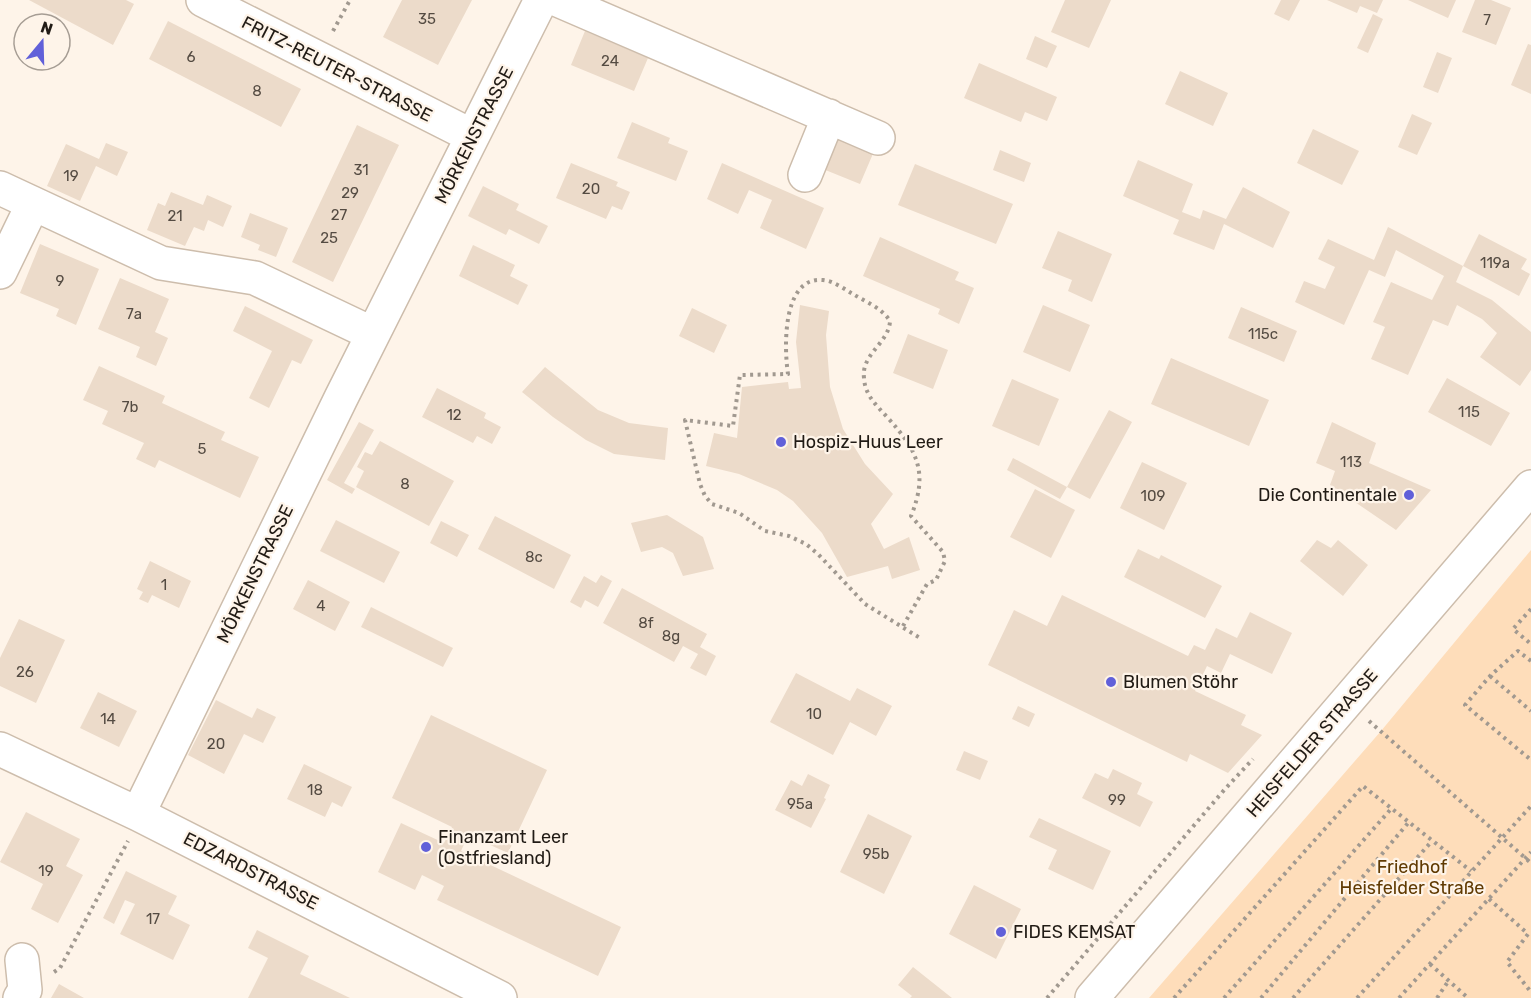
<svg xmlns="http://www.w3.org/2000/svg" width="1531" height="998" font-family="Rubik,sans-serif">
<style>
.green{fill:#feddba}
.building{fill:#ecdbca}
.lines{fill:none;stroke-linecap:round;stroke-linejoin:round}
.minor-casing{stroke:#cdbdac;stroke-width:36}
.major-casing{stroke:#cdbdac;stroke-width:36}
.path{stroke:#a19990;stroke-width:4;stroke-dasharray:3 4.5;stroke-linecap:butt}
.minor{stroke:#fff;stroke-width:33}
.major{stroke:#fff;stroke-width:33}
.poi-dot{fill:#6160d9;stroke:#fef4e9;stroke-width:2}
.labels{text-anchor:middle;stroke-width:4.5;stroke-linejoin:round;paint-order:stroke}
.number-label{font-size:15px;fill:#544b42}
.street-label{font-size:18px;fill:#211b15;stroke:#fef4e9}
.poi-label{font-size:18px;fill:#211b15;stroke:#fef4e9;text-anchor:start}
.park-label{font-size:18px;fill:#603a02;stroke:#fef4e9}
</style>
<rect width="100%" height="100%" fill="#fef4e9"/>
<path class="green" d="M 1531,550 L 1531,998 L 1149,998 L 1381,731 Z"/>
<path class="building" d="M 29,0 L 126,0 L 134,4 L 113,45 Z
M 402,0 L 472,0 L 438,65 L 383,37 Z
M 1065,0 L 1111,0 L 1089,48 L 1051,32 Z
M 1281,0 L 1300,0 L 1289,21 L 1274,14 Z
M 1327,0 L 1383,0 L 1377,13 L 1360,6 L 1357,13 Z
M 1408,0 L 1456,0 L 1448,18 Z
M 1475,0 L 1491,0 L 1511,8 L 1496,45 L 1462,32 Z
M 1373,14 L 1383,19 L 1368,53 L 1357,48 Z
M 168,21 L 301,89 L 281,127 L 149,59 Z
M 585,31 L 648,58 L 634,91 L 571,65 Z
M 1035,36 L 1057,46 L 1047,68 L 1026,59 Z
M 1528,44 L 1531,45 L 1531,94 L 1511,85 Z
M 1437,52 L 1452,58 L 1438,93 L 1423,87 Z
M 979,63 L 1057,97 L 1047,121 L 1025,112 L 1021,122 L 964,98 Z
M 1180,71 L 1228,93 L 1213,126 L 1165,104 Z
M 1412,114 L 1432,123 L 1417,155 L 1398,147 Z
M 632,122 L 670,138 L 668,143 L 688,151 L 676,181 L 617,158 Z
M 357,125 L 399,145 L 333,282 L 292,262 Z
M 1313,129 L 1359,151 L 1342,185 L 1297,163 Z
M 833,131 L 875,149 L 860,184 L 818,167 Z
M 106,143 L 128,152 L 117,176 L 96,166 L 80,201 L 47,186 L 66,144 L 99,159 Z
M 1000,150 L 1031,163 L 1024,182 L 993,170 Z
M 1138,160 L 1193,184 L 1182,212 L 1200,219 L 1203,210 L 1226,219 L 1243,187 L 1290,212 L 1273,248 L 1224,224 L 1214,250 L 1173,234 L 1179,220 L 1123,196 Z
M 571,163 L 618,182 L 616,186 L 630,192 L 622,210 L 612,206 L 606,219 L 556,198 Z
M 722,163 L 824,208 L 806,249 L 760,228 L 772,200 L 749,190 L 738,214 L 707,199 Z
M 915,164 L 1013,204 L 996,244 L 898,205 Z
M 483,186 L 519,204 L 516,210 L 548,226 L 539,244 L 509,229 L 506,235 L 468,216 Z
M 171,192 L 203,205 L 207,195 L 232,206 L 223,227 L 208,220 L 204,231 L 194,227 L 185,246 L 147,230 L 158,203 L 165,206 Z
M 250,213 L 288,228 L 276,257 L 258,250 L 260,245 L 241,237 Z
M 1388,227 L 1463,266 L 1479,234 L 1527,259 L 1521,269 L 1530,274 L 1519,296 L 1463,266 L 1456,282 L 1492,300 L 1531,332 L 1531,370 L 1520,386 L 1480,357 L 1497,333 L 1482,319 L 1457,305 L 1448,326 L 1433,320 L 1408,375 L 1371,359 L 1385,327 L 1373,322 L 1391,282 L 1432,300 L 1444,276 L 1396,250 L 1385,277 L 1369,270 L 1344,325 L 1295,302 L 1304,281 L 1325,289 L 1335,267 L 1318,259 L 1328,239 L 1374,260 Z
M 1058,231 L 1112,254 L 1092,302 L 1068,291 L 1072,280 L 1042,268 Z
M 880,237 L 959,272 L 955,280 L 974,288 L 959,324 L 938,314 L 940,309 L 863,276 Z
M 40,244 L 99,269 L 76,325 L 56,316 L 59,309 L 20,293 Z
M 473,245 L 515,265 L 510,276 L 528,285 L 518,305 L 459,276 Z
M 120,278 L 169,299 L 155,332 L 168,338 L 156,366 L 136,357 L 140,347 L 98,329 Z
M 800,305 L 829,311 L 826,335 L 830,387 L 843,429 L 865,464 L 893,494 L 871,524 L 884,549 L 909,537 L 920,570 L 892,579 L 888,566 L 847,577 L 822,533 L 793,501 L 777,490 L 739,474 L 706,466 L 714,433 L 737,438 L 742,387 L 788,382 L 789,389 L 801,388 L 796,342 Z
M 1043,305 L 1090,325 L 1070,372 L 1023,352 Z
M 245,306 L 313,340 L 301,364 L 292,360 L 269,408 L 249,398 L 272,351 L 233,331 Z
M 1241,307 L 1297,331 L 1284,362 L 1228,338 Z
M 692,308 L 727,325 L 714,353 L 679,336 Z
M 908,334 L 948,350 L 933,389 L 893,373 Z
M 1171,358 L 1269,400 L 1249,446 L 1151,404 Z
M 99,366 L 165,396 L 162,403 L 225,432 L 221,440 L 259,457 L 240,498 L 159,460 L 155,468 L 136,459 L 144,443 L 102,424 L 108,411 L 83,400 Z
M 545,367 L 598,410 L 629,423 L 668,428 L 665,460 L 614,454 L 586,440 L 553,417 L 522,392 Z
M 1447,378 L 1510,413 L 1491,446 L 1428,412 Z
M 1012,379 L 1059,399 L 1039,446 L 992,426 Z
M 437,388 L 486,413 L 484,418 L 501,427 L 492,444 L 477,436 L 473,443 L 422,417 Z
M 1109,410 L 1132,422 L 1090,499 L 1067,487 Z
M 359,422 L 374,430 L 344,483 L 355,489 L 352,494 L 327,480 Z
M 1332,422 L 1376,443 L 1369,463 L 1431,490 L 1396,530 L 1330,485 L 1335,471 L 1316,463 Z
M 380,441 L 454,481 L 429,526 L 356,487 L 364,471 L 357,467 L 365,452 L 372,455 Z
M 1013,458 L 1067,487 L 1060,499 L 1007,470 Z
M 1142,462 L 1187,483 L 1164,530 L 1120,508 Z
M 1035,489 L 1075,510 L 1051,558 L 1010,537 Z
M 667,515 L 703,537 L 714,569 L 683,576 L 673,553 L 662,547 L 641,552 L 631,523 Z
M 495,516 L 571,555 L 554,589 L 478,549 Z
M 336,520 L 400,552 L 384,583 L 320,551 Z
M 441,521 L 469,535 L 457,557 L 430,543 Z
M 1317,540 L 1331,548 L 1338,540 L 1368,565 L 1343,596 L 1300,561 Z
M 1138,549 L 1159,559 L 1161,555 L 1222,586 L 1205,618 L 1124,577 Z
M 150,561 L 191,581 L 179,608 L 152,595 L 148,603 L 139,599 L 143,592 L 137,589 Z
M 601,575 L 612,581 L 598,607 L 585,600 L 581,608 L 570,602 L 584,576 L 596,583 Z
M 308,580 L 350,602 L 335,631 L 293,609 Z
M 622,588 L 707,634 L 700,647 L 716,656 L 706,676 L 690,668 L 698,654 L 683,646 L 674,662 L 603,623 Z
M 1062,595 L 1188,656 L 1194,645 L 1205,650 L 1216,628 L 1237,638 L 1250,612 L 1292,633 L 1272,674 L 1230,654 L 1221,673 L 1207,666 L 1195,691 L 1246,715 L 1241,725 L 1262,735 L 1228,773 L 1190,754 L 1187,762 L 988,665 L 1014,610 L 1047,626 Z
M 371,607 L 453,648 L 443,667 L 361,627 Z
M 19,619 L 65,640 L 36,703 L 0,686 L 0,658 Z
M 796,673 L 850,701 L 857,688 L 892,706 L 876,736 L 850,722 L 833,755 L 770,722 Z
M 98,692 L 137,711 L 119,747 L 80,728 Z
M 216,700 L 252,718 L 257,708 L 276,717 L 263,743 L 244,734 L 224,774 L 188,755 Z
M 1018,706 L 1035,714 L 1029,727 L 1012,719 Z
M 431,715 L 547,770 L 508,853 L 468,835 L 461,851 L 621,927 L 598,976 L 437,900 L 444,886 L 422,875 L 415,890 L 378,872 L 401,823 L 444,843 L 452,827 L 392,798 Z
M 964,751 L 988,761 L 980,780 L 956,770 Z
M 304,764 L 352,787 L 342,807 L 332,802 L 325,817 L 287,799 Z
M 1113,769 L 1142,783 L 1137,794 L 1153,802 L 1140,827 L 1082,798 L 1095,773 L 1108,779 Z
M 808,774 L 830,785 L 824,798 L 826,799 L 811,828 L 775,810 L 791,780 L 802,786 Z
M 26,812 L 80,839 L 66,866 L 83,875 L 58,923 L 31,909 L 43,884 L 0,862 Z
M 868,814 L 912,836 L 884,894 L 840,872 Z
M 1039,818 L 1111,851 L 1093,890 L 1048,869 L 1057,850 L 1029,837 Z
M 126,871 L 177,896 L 168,914 L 190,925 L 173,960 L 120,934 L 135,904 L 125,900 L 114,924 L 103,918 Z
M 974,885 L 1021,909 L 996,959 L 949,934 Z
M 257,930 L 309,956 L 300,974 L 350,998 L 248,998 L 268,958 L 248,948 Z
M 913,967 L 952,998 L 910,998 L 912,996 L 898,985 Z
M 59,984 L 84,998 L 51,998 Z"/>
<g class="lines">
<g class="minor-casing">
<path id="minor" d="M 203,0 L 472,136
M 558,0 L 878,138
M 805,175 L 829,116
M 0,188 L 161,263 L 255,278 L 373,334
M 0,272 L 33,204
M 0,749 L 138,814 L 500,998
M 138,814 L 341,398 L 541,0
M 20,998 L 25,990 L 22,960"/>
</g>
<g class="major-casing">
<path id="major" d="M 1092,998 L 1531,487"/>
</g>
<path class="path" d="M 333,31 L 350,0
M 1531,609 L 1513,629 L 1531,644
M 903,626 L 927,584 L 936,580 L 945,561 L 943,552 L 911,516 C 929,472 917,450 887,417 C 876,405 865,395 864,378 C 861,354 889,343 890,321 C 882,308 866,302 853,294 C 844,289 834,281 823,280 C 782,276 784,348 788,374 L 740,375 L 733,426 L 685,420 L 700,484 L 705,496 L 712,504 L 739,513 L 765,531 L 789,536 L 806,544 L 818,554 L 865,604 L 920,638
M 1531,661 L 1518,651 L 1490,676 L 1465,705 L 1531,760
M 1490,676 L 1531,711
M 1369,721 L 1531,863
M 1489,899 L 1528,934 L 1507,962 L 1531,992
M 1430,964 L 1468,998
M 54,972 L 60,968 L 128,841
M 1047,998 L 1225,789 L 1253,759
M 1174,998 L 1363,786 L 1471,871
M 1224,998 L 1391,809
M 1261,998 L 1408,823
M 1293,998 L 1432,841
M 1357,998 L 1531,806
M 1399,998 L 1531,852
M 1437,998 L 1449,980"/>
<use href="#minor" class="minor"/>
<use href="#major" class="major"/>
</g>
<g class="poi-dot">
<circle cx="781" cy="442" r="6"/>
<circle cx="1409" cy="495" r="6"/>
<circle cx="1111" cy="682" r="6"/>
<circle cx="426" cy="847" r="6"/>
<circle cx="1001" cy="932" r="6"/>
</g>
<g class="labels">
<g class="number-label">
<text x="427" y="24">35</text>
<text x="1487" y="25">7</text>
<text x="191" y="62">6</text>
<text x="610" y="66">24</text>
<text x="257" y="96">8</text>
<text x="361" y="175">31</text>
<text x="71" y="181">19</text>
<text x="591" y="194">20</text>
<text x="350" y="198">29</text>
<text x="339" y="220">27</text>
<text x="175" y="221">21</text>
<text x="329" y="243">25</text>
<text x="1495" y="268">119a</text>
<text x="60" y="286">9</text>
<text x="134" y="319">7a</text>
<text x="1263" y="339">115c</text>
<text x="130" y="412">7b</text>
<text x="1469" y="417">115</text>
<text x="454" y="420">12</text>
<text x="202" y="454">5</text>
<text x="1351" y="467">113</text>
<text x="405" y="489">8</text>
<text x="1153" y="501">109</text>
<text x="534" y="562">8c</text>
<text x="164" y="590">1</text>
<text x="321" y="611">4</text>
<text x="646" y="628">8f</text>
<text x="671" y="641">8g</text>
<text x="25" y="677">26</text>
<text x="814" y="719">10</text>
<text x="108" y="724">14</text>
<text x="216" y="749">20</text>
<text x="315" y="795">18</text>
<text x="1117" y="805">99</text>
<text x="800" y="809">95a</text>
<text x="876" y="859">95b</text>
<text x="46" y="876">19</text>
<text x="153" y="924">17</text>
</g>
<g class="street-label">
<text transform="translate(337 69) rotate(27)" y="6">FRITZ-REUTER-STRASSE</text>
<text transform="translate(474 135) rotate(-63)" y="6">MÖRKENSTRASSE</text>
<text transform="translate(255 574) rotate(-64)" y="6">MÖRKENSTRASSE</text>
<text transform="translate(1312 743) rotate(-49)" y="6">HEISFELDER STRASSE</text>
<text transform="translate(251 871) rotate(27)" y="6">EDZARDSTRASSE</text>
</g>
<g class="poi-label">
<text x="793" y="448">Hospiz-Huus Leer</text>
<text x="1397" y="501" text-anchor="end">Die Continentale</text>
<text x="1123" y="688">Blumen Stöhr</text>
<text x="438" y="843">Finanzamt Leer<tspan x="438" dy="21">(Ostfriesland)</tspan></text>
<text x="1013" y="938">FIDES KEMSAT</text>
</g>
<g class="park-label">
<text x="1412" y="873">Friedhof<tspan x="1412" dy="21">Heisfelder Straße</tspan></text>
</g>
</g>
<g transform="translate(42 42) rotate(19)"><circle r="28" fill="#fef4e9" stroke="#a69d94" stroke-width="1.5"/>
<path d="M0-4.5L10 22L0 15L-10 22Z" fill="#6160d9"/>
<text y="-9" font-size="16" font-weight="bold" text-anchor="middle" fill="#211b15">N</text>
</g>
</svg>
